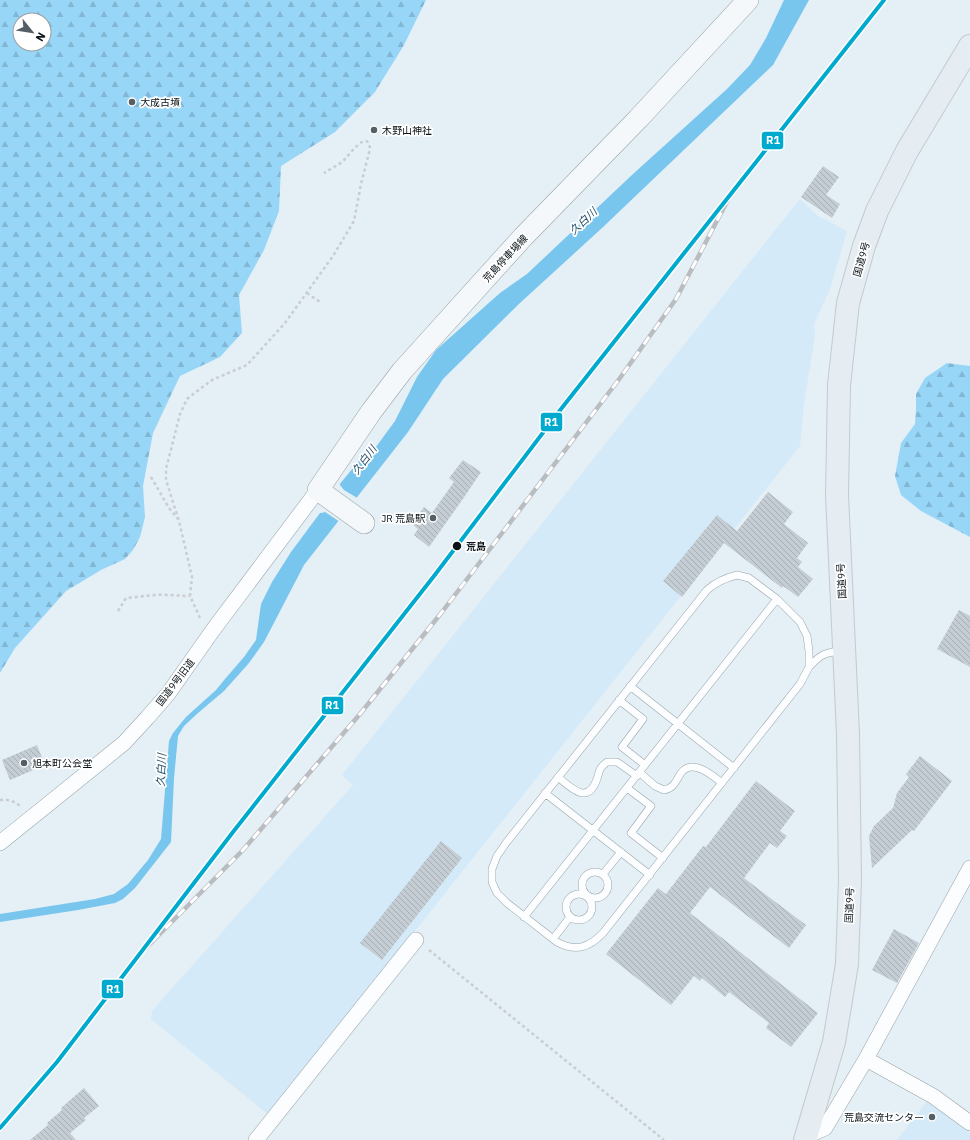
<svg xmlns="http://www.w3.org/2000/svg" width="970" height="1140" font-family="'IBM Plex Sans','Noto Sans JP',sans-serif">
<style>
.built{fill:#d4eaf8}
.forest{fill:url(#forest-firs);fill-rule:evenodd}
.water{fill:#78c6ee}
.pier{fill:#e4eff6}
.building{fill:url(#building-back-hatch)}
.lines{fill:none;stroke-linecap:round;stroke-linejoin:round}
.lane-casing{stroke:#99a3a8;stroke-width:8}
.street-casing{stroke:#99a3a8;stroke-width:16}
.secondary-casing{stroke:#99a3a8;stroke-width:22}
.highway-casing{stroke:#c4cacd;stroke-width:24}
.path{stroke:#cacdcf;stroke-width:2.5;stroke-dasharray:3 3;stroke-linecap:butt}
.lane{stroke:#fbfdfe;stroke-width:7}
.street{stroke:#fbfdfe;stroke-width:15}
.secondary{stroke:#f4f8fa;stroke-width:21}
.highway{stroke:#e5ecf2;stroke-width:22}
.rail-casing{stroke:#babdbf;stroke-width:4.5}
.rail{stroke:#fff;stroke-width:3;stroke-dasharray:9;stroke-linecap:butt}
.rail-1-casing{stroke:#fff;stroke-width:7}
.rail-1{stroke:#00a9ce;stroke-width:4}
.poi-dot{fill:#565f65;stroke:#fff;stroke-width:1.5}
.stop-dot{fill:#091217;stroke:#fff;stroke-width:1.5}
.labels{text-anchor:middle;stroke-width:3.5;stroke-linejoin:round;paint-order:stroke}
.poi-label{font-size:10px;fill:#091217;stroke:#fff;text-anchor:start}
.street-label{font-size:10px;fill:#091217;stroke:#fff}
.stop-label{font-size:10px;font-weight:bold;fill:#091217;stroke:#fff;text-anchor:start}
.water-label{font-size:11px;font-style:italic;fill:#29546c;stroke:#fff}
.line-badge{stroke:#fff;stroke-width:1.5}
.badge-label{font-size:11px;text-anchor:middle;font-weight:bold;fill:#fff}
</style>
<defs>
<pattern id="forest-firs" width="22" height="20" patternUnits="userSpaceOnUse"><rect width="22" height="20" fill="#98d6f8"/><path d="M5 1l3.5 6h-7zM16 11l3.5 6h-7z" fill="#82b7d4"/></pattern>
<pattern id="building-back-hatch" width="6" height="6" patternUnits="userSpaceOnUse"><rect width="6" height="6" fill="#c4cdd3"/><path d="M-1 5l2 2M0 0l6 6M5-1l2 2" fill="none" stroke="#a7afb4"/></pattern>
</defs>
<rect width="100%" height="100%" fill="#e4eff6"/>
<path class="built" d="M 800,199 L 818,216 L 847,231 L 830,289 L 814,324 L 815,335 L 804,404 L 800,446 L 269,1115 L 151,1019 L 152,1011 L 353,785 L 342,775 Z
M 927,1101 L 970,1133 L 970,1140 L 897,1140 Z"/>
<path class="forest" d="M 0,0 L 426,0 L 404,45 L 375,92 L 335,132 L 281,166 L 279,211 L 264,250 L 239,295 L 242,333 L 220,357 L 180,376 L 153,433 L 143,486 L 145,517 L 140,537 L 133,550 L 125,559 L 101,570 L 66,591 L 15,648 L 0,673 ZM 20,20 L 44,20 L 44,44 L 20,44 Z
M 947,363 L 970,366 L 970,537 L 921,511 L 901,495 L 895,476 L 901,443 L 915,424 L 916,409 L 916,394 L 925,378 Z"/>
<path class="water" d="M 784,0 L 809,0 L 773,65 L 602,228 L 520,303 L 443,379 L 408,432 L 304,565 L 264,642 L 249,663 L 224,691 L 198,713 L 184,726 L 178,736 L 174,778 L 171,842 L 135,888 L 123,899 L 115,903 L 78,910 L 0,922 L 0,914 L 95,899 L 114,894 L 128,884 L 148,860 L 161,839 L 169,741 L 173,733 L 186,717 L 216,690 L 225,679 L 244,657 L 256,640 L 261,604 L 272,582 L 291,552 L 320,513 L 325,512 L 339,485 L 363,456 L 370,455 L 395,421 L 417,377 L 436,350 L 500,293 L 527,274 L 633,174 L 727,89 L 750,65 L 766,38 Z"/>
<path class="pier" d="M 339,483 L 340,485 L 344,490 L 359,499 L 340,522 L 325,512 L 319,513 L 318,512 L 324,510 Z"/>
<path class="building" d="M 823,166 L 839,177 L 826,195 L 840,204 L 832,218 L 801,197 Z
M 463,460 L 481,472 L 467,493 L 429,547 L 414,535 L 418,529 L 412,524 L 424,507 L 432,513 L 454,482 L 449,478 Z
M 768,492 L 793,512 L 784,524 L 808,543 L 797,558 L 802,562 L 798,567 L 813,579 L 798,597 L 783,586 L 782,588 L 724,543 L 682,597 L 663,581 L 717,515 L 737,531 Z
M 959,610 L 970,616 L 970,667 L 937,649 Z
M 37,745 L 45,765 L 10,780 L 2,760 Z
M 920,756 L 952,781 L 914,831 L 912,830 L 872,868 L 869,836 L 874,826 L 893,808 L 897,793 L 909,777 L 906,774 Z
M 756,781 L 795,811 L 780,831 L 787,836 L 777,848 L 770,843 L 744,878 L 806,925 L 789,948 L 710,887 L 690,913 L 818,1013 L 791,1047 L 766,1028 L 769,1023 L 729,992 L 725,997 L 702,978 L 700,981 L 694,976 L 671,1005 L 606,954 L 658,888 L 666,894 L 703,846 L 706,847 Z
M 441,841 L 462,858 L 382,960 L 360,943 Z
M 894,929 L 919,943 L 897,983 L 872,970 Z
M 84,1088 L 99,1106 L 84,1118 L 86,1120 L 70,1133 L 76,1140 L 30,1140 L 48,1125 L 47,1123 L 62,1110 L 61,1108 Z"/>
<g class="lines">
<g class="lane-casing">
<path id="lane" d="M 737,575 L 749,578 L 777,599 L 800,622 L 807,636 L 809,651 L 809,667 L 800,684 L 603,933 C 589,948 575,952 557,942 L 507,903 L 497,893 L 492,882 L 492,869 L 497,856 L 506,843 L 707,590 C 716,582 725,578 737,575 Z
M 809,667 C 821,654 824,653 841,651
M 630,686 L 734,768
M 619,700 L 643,719 L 622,747 L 645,765
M 639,772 L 655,786 L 664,790 C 675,788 676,780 681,773 C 692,758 712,775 722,783
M 558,777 C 572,789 588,805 597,779 C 600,770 599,768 607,762 L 617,762 L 637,776
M 627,788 L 651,806 L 631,833 L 663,858
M 545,793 L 650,875
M582 885a13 13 0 1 1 26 0a13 13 0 1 1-26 0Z
M 603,874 L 621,852
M566 907a13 13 0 1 1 26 0a13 13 0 1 1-26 0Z
M 524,917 L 777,599
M 553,939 L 570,917"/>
</g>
<g class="street-casing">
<path id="street" d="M 0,843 L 124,743 L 147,718 L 168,694 L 213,630 L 318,490
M 866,1059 L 933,1096 L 970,1123
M 806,1136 L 825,1128 L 866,1059 L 970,868
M 256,1140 L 416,940"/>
</g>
<g class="secondary-casing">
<path id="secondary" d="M 364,523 L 318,490 L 371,412 L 402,371 L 523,237 L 638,119 L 748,0"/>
</g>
<g class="highway-casing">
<path id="highway" d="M 805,1140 L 834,1042 L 847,964 L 850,880 L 848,734 L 837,495 L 839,385 L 848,303 L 864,246 L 877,211 L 907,151 L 970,46"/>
</g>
<path class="path" d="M 307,293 L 320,302
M 151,477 L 169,508 L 178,519
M 118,611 L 126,598 C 140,597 154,594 167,595 C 175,595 182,596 190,596
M 200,618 L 190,596 L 192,577 L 179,521 L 166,480 L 166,469 L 180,414 L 187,399 L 196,392 L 212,380 L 247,365 L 285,323 L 333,256 L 354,221 L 361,184 L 370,149 C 368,127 348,157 343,161 C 337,166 330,169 324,173
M 0,800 C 8,799 14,801 20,806
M 429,950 L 664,1140"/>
<use href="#lane" class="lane"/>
<use href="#street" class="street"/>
<use href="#secondary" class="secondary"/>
<use href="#highway" class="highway"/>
<g class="rail-casing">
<path id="rail" d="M 140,954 L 243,850 L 360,714 L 442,612 L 620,378 L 676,299 L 730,196"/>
</g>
<use href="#rail" class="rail"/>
<g class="rail-1-casing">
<path id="rail-1" d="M 0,1128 L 57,1062 L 233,832 L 434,576 L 561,409 L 884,0"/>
</g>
<use href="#rail-1" class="rail-1"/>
</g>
<g class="poi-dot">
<circle cx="132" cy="102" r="4"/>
<circle cx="374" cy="130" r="4"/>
<circle cx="433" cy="518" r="4"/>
<circle cx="24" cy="763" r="4"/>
<circle cx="932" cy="1117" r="4"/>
</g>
<circle class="stop-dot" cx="457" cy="546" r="5"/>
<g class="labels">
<g class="poi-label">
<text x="140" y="106">大成古墳</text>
<text x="382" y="134">木野山神社</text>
<text x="425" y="522" text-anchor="end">JR 荒島駅</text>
<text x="32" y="767">旭本町公会堂</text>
<text x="924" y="1121" text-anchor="end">荒島交流センター</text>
</g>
<g class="street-label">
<text transform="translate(505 258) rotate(-47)" y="4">荒島停車場線</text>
<text transform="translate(861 259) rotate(-74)" y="4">国道9号</text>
<text transform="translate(841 581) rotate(-93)" y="4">国道9号</text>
<text transform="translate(175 682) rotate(-53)" y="4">国道9号旧道</text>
<text transform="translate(849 905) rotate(-88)" y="4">国道9号</text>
</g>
<g class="stop-label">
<text x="466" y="550">荒島</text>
</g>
<g class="water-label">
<text transform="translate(583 221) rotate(-43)" y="4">久白川</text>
<text transform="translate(364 460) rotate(-53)" y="4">久白川</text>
<text transform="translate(161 770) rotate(-87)" y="4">久白川</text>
</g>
</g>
<g class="line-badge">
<rect x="761" y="131" width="23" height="19" rx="4" fill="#00a9ce"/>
<rect x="540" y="412" width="23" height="20" rx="4" fill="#00a9ce"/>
<rect x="321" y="696" width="23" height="19" rx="4" fill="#00a9ce"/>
<rect x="101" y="979" width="23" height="20" rx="4" fill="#00a9ce"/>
</g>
<g class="badge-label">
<text x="773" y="144">R1</text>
<text x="551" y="426">R1</text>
<text x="332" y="709">R1</text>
<text x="113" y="993">R1</text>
</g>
<g transform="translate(32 32) rotate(120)"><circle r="19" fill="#ffffff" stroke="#9da0a2"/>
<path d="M0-3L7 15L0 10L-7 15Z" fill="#565f65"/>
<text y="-6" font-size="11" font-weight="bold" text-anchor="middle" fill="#091217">N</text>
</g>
</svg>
